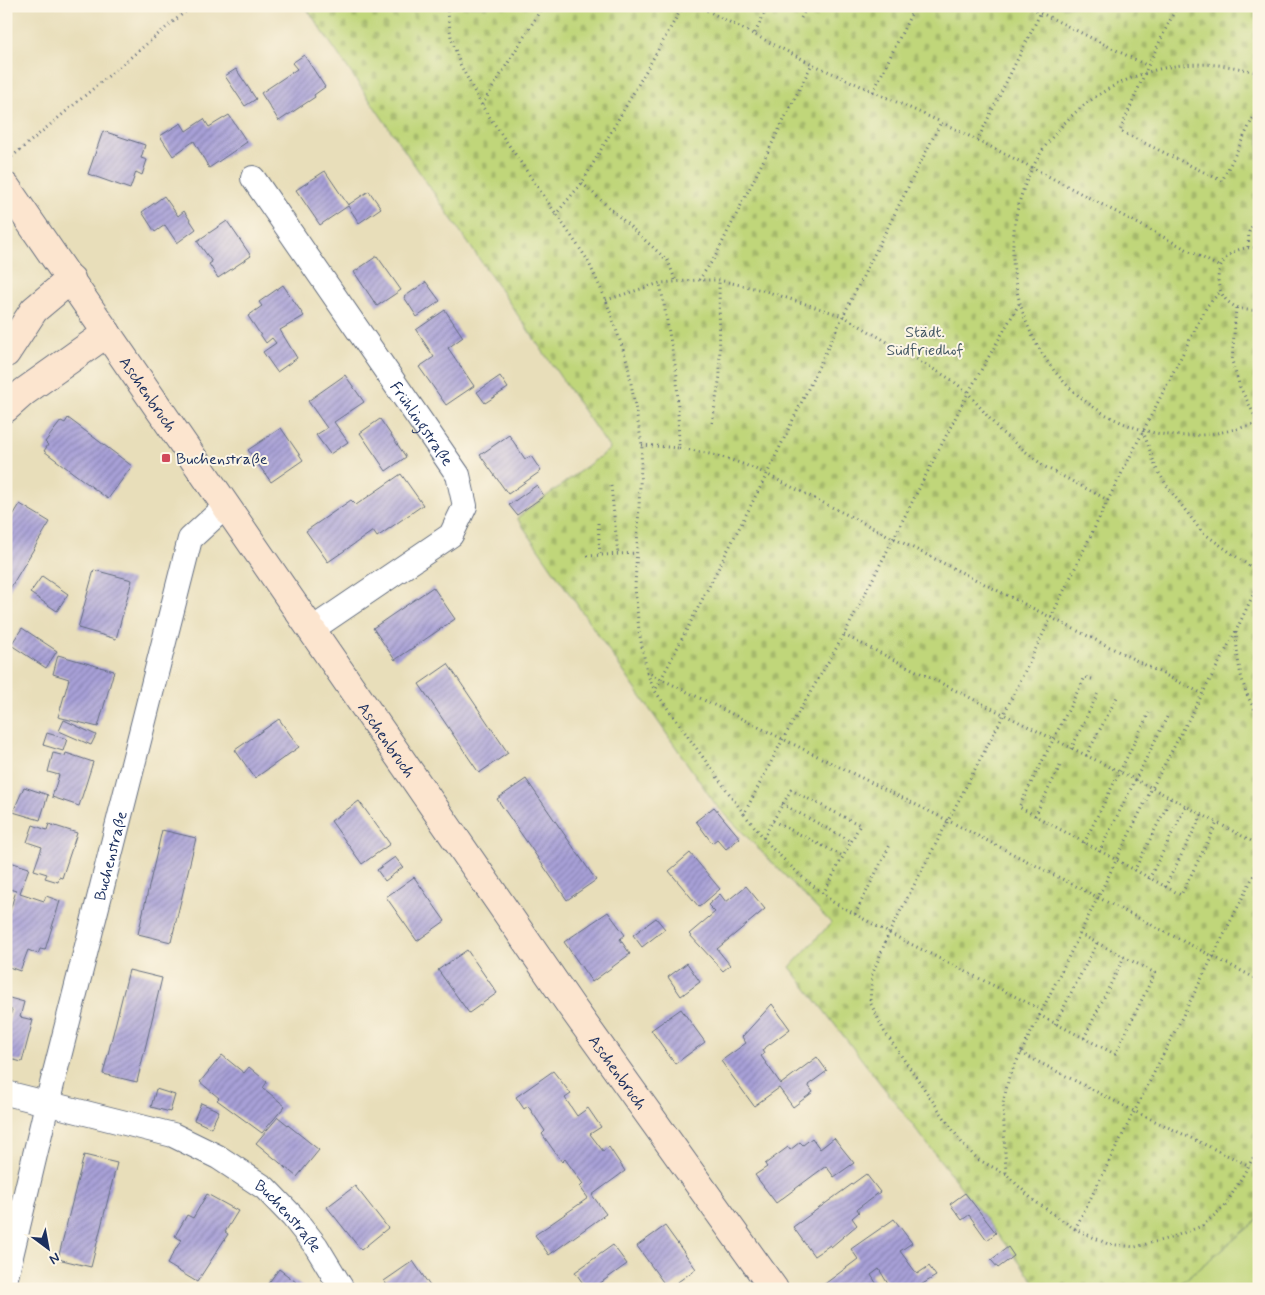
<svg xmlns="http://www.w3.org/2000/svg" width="1265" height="1295" font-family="Mynerve,sans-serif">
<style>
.cemetery{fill:url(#cemetery-stones);stroke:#6e826c}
.green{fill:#c0d67a;stroke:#6e826c}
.building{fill:url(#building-hatch)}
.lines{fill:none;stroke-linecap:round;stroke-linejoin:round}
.street-casing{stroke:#636c7e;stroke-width:26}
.secondary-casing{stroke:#636c7e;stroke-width:30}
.path{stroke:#636c7e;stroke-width:3;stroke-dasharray:1 4;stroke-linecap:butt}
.street{stroke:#fff;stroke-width:24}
.secondary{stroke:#fce5cf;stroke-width:28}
.poi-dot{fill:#d1495b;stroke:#fcf5e5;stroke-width:2}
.labels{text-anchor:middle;stroke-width:4;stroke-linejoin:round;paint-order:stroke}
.park-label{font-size:16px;fill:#445965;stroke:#fcf5e5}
.street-label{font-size:16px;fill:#1b2f5e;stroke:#fcf5e5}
.poi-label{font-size:16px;fill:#1b2f5e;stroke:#fcf5e5;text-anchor:start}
</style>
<defs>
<pattern id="cemetery-stones" width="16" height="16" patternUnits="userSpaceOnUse" patternTransform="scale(1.25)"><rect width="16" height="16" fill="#c0d67a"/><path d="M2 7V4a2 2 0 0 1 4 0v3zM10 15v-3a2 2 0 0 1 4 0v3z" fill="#a4b86c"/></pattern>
<pattern id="building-hatch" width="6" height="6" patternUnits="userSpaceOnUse" patternTransform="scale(1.25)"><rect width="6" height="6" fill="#a8a0d7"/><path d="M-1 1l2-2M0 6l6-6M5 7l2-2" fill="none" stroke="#8883b2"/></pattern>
</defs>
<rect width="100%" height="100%" fill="#fcf5e5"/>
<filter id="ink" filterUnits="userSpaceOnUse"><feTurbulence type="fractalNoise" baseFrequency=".02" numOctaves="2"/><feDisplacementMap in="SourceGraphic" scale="10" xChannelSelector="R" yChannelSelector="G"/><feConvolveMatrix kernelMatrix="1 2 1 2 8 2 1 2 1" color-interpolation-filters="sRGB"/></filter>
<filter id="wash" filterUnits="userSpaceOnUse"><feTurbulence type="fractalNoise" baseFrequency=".0096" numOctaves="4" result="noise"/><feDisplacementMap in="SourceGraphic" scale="20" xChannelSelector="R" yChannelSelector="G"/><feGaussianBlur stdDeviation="1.12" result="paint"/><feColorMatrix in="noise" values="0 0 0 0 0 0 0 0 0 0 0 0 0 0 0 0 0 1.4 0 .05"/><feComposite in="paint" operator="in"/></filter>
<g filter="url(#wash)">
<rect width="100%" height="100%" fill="#e8deba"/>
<path class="cemetery" d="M 305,6 L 1259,6 L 1259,1219 L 1174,1289 L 1040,1289 L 790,967 L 831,923 L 716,805 L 517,518 L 610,449 Z"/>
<path class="green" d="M 1259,1219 L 1259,1289 L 1174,1289 Z"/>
<g id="blocks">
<path class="building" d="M 304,55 L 325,87 L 314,95 L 315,97 L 279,121 L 261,93 L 297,69 L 292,63 Z
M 236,69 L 256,99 L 245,106 L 225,76 Z
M 229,115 L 247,142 L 209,168 L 194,141 L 173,156 L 160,136 L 181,123 L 186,131 L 204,119 L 209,127 Z
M 103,131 L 145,145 L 141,158 L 147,160 L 142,175 L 136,172 L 130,189 L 88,174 Z
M 325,171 L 348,205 L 369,191 L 381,208 L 359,223 L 348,206 L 320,225 L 296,190 Z
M 164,196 L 178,216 L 184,211 L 196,229 L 177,243 L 165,225 L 155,232 L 142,212 Z
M 227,221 L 251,256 L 218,278 L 209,264 L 212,262 L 197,241 Z
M 377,256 L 401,290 L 377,306 L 354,272 Z
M 426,282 L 440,301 L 417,317 L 404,297 Z
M 283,285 L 304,316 L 280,330 L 297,358 L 277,372 L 263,352 L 276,343 L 272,338 L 266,343 L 248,316 L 262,306 L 259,302 Z
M 445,310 L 463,337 L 448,348 L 474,386 L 446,405 L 419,367 L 434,357 L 416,330 Z
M 345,375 L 364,402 L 334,422 L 348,442 L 330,454 L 316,435 L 327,428 L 308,401 Z
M 500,376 L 508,388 L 485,403 L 477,392 Z
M 68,418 L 132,466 L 108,499 L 44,451 L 48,445 L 45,442 L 61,421 L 65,423 Z
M 380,419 L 406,457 L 386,471 L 360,433 Z
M 281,428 L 303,460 L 271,482 L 248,450 Z
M 509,435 L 525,459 L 531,456 L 541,471 L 508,494 L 480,455 Z
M 401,474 L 423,505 L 377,537 L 373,531 L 328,562 L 306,531 L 351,500 L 356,505 Z
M 537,485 L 544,496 L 517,515 L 509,505 Z
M 20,504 L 50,522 L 6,595 L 6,527 Z
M 94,570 L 132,580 L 116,639 L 78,628 Z
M 42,576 L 68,594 L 57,611 L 30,593 Z
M 433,587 L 455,619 L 395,660 L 373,628 Z
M 22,628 L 57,651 L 46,668 L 11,645 Z
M 58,655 L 114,671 L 98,727 L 58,717 L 69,679 L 53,674 Z
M 448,664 L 508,753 L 479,773 L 419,684 Z
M 279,719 L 299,747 L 255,778 L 235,750 Z
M 64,720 L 96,735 L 91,745 L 59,731 Z
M 47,733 L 67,739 L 63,751 L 43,745 Z
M 53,753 L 65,756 L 66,753 L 93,762 L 79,806 L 52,797 L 59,775 L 48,772 Z
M 526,779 L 596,880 L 567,900 L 497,799 Z
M 24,787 L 48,795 L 40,820 L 13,812 Z
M 359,801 L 390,844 L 362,864 L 331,821 Z
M 714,807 L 740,838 L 726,849 L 717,839 L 712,843 L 696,821 Z
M 49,824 L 77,833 L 62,878 L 59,877 L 58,882 L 45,878 L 47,874 L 34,870 L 42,847 L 27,842 L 33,825 L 47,830 Z
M 162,830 L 196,838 L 171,942 L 138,934 Z
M 690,853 L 720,889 L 699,907 L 669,871 Z
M 395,857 L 403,867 L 385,881 L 377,870 Z
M 7,861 L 29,868 L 20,893 L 44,901 L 46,896 L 60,901 L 45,950 L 40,949 L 38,954 L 28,950 L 20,971 L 6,966 L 6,912 L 9,913 L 16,891 L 6,888 Z
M 414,877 L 445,921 L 417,941 L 386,897 Z
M 746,886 L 765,909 L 717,949 L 730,965 L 723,971 L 689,934 L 715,912 L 708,905 L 720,894 L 726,902 Z
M 608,912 L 625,935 L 620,939 L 630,954 L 592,982 L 564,942 Z
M 656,918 L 665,929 L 642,947 L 633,935 Z
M 467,950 L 497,993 L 469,1013 L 438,970 Z
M 687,963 L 700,982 L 681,996 L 668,977 Z
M 129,970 L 162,978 L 137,1082 L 103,1074 Z
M 6,997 L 24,1002 L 20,1017 L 33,1020 L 22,1062 L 6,1058 L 6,1029 L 12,1010 L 6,1008 Z
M 772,1004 L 790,1029 L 762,1050 L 764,1054 L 761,1056 L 781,1084 L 817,1057 L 827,1071 L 808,1085 L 813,1092 L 793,1107 L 779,1088 L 754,1106 L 721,1061 L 746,1043 L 742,1037 Z
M 681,1009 L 705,1042 L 675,1064 L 651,1030 Z
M 222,1055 L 244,1073 L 249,1067 L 267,1082 L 263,1088 L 285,1106 L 262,1133 L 217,1100 L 219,1098 L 200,1082 Z
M 553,1071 L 571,1094 L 565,1098 L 577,1116 L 588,1108 L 601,1127 L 590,1134 L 603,1151 L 609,1147 L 625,1171 L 592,1195 L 606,1214 L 549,1255 L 535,1235 L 588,1198 L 580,1187 L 583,1184 L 565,1159 L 562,1162 L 542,1134 L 545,1131 L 528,1106 L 524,1109 L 516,1097 Z
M 156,1089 L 175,1095 L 170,1112 L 151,1107 Z
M 201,1103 L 219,1111 L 211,1128 L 194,1120 Z
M 278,1117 L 319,1150 L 297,1177 L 256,1143 Z
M 812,1138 L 820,1149 L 834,1138 L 854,1163 L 834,1177 L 826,1166 L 776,1203 L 755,1175 L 767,1167 L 765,1164 L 788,1147 L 790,1150 L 800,1142 L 803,1145 Z
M 84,1155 L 117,1163 L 91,1267 L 58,1259 Z
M 866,1174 L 880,1192 L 857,1209 L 859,1212 L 852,1218 L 857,1225 L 831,1247 L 830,1245 L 814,1256 L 793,1227 Z
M 355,1186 L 388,1228 L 361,1250 L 327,1207 Z
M 965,1193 L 996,1233 L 987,1240 L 969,1215 L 962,1220 L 950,1204 Z
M 207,1194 L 238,1211 L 225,1232 L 228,1234 L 197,1282 L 167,1264 L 181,1240 L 175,1236 L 187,1215 L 193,1218 Z
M 894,1219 L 912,1243 L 900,1251 L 917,1274 L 929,1266 L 936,1276 L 919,1286 L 921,1289 L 891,1289 L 879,1269 L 871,1275 L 880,1289 L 818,1289 L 858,1259 L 851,1249 Z
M 665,1226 L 696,1269 L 668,1289 L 637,1246 Z
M 613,1245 L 627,1264 L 592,1289 L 587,1289 L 575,1272 Z
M 1008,1247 L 1014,1256 L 998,1268 L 991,1260 Z
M 413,1261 L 432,1289 L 390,1289 L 384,1281 Z
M 279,1269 L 305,1289 L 264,1289 Z"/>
</g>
</g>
<g filter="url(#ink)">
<use href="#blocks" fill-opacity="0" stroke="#636c7e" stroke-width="1"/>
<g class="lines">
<g class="street-casing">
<g id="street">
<path id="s1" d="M 253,178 L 458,475 L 465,506 L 451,535 L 311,630"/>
<path id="s2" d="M 6,1093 L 173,1135 L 218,1157 L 265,1188 L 293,1217 L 316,1246 L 342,1289"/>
<path id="s3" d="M 6,1277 L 47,1104 L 190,539 L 226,506"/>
</g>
</g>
<g class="secondary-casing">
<g id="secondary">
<path id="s4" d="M 6,187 L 571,1006 L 774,1289"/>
<path d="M 6,353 L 34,310 L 71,279"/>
<path d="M 6,408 L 24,392 L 107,333"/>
</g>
</g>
<path class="path" d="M 447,6 L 451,37 L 460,64 L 482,106 L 587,259 L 606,300 L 627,361 L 642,445 L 635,587 L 639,631 L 647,672 L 947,820 L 1259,980
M 698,6 L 812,64 L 941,122 L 1031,167 L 1220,267
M 1027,6 L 1148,66
M 1177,6 L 1148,66 L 1120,131 L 1222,181 L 1259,106
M 801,18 L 807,6
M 755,33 L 768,6
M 873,92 L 915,6
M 482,105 L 543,6
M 977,141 L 1044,6
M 8,160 L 192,6
M 582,183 L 668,261 L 676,282
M 555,215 L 582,183 L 683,6
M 1248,247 L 1249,232 L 1259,213
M 1259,248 C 1205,241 1204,316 1259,310
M 699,280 L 715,257 L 812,64
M 606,300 L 660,283 L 699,280 L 719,280 L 762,290 L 843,316 L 952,380 L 968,393 L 1001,432 L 1045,467 L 1108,500
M 1019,304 L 968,393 L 844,635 L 783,739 L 744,814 L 773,849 L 801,876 L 833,902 L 889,933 L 1042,1010
M 1236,308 L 1232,361 L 1240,387 L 1259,424
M 712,423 L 720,376 L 719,280
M 1257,423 C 1220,435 1181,441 1143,430 C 1024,396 976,249 1044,148 C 1064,120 1088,98 1120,83 C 1167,61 1209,59 1259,73
M 1143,431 L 1156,468 L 1169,489 L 1202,532 L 1259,573
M 642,445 L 679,448 L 677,376 L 660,283
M 679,448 C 710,453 737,460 766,474 L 1203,694
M 611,486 L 618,554
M 598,523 L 600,555
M 587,556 L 636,553
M 1259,582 L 1236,631 L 1152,788 L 1009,1077 L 1003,1103 L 1006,1174 L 1033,1200 L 1075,1229 L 1108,1244 L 1135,1247 L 1170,1238 L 1202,1226 L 1225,1206 L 1259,1148
M 1236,631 C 1237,662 1241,691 1259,716
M 844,635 L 1152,788 L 1259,845
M 647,673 L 655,691
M 1092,679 L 1085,677 L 1019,807 L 1181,895 L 1217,823
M 1071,749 L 1098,693
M 1086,756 L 1117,697
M 782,804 L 851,841
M 744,814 L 655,691 L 766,476 L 843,316 L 941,122
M 1035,816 L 1060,766
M 773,821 L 843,856
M 763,838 L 791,790 L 860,825 L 823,894
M 1084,843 L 1149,713
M 1099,852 L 1167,717
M 1134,871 L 1171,798
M 1149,879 L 1186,806
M 1165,887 L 1202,815
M 855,914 L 891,843
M 1039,1015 L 1115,1054 L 1155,973 L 1080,934
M 1055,1024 L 1097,943
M 1084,1038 L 1124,957
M 1021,1053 L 1136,1112 L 1250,1166
M 1006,1174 L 979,1160 L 964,1146 L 884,1031 L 870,1002 L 872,975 L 889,933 L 1004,714 L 1108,500 L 1207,306 L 1220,292
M 1075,1229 L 1259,865"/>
<use href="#street" class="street"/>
<use href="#secondary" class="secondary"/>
</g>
</g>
<rect class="poi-dot" x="161" y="453" width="10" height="10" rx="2.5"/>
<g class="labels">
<g class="park-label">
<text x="925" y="337">Städt.<tspan x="925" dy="18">Südfriedhof</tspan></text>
</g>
<g class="street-label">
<text dy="6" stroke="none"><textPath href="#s4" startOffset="251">Aschenbruch</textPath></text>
<text dy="6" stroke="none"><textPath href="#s1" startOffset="298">Frühlingstraße</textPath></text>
<text dy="6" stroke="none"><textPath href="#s4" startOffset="671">Aschenbruch</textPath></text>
<text dy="6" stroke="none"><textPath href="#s3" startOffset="434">Buchenstraße</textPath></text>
<text dy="6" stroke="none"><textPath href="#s4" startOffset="1076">Aschenbruch</textPath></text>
<text dy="6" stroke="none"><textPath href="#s2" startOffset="315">Buchenstraße</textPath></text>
</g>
<g class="poi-label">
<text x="176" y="464">Buchenstraße</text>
</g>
</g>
<rect width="1265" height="1295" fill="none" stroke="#fcf5e5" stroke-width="25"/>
<g transform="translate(48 1248) rotate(148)" stroke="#fcf5e5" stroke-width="4" paint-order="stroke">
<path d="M0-4L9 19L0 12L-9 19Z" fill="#1b2f5e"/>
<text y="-8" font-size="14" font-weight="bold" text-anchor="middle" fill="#1b2f5e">N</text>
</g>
</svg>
